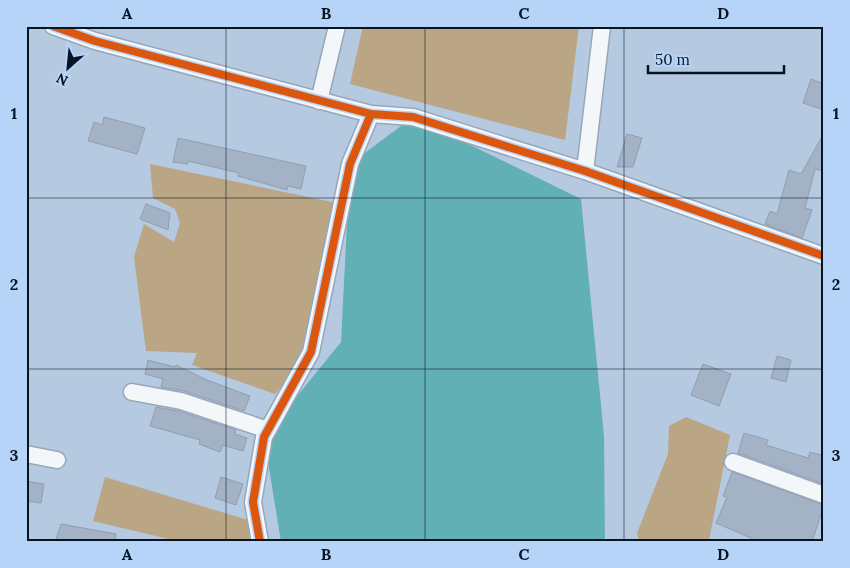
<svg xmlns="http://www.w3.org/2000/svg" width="850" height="568" font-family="Lora,serif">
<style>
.green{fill:#baa584}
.water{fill:#61b0b6}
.building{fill:#a3b2c5;stroke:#8f9fb2}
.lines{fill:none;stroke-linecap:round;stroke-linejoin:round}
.minor-casing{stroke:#97a7b9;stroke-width:19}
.minor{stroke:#f4f7fa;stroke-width:16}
.cycleway-casing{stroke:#b6d4f8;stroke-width:11}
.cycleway{stroke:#dd560d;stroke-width:8}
.grid{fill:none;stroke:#061423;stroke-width:1;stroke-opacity:0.55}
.neatline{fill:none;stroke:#061423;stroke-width:2}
.grid-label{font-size:16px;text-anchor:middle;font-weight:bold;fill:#061423}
</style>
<rect width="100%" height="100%" fill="#b5c9e1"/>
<path class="green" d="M 363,26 L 579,26 L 565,140 L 350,84 Z
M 150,164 L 337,203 L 311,352 L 275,394 L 192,365 L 197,353 L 146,351 L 134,257 L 144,224 L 174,242 L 180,223 L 175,209 L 153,198 Z
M 686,417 L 730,435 L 709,540 L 639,542 L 637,533 L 668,454 L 669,426 Z
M 105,477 L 248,520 L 250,542 L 181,542 L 93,521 Z"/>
<path class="water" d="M 413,117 L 581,199 L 604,436 L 605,542 L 281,542 L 264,437 L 341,342 L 350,164 Z"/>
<path class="building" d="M 811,79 L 824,84 L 824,110 L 803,103 Z
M 104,117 L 145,128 L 137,154 L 88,141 L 94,122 L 102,125 Z
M 824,133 L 824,171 L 815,169 L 805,208 L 812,210 L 802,238 L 765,224 L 770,211 L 777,214 L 789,170 L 801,174 Z
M 627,134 L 642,138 L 633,167 L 617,167 Z
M 178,138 L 306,166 L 301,189 L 288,186 L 287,190 L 238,176 L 239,173 L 188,161 L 188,164 L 173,162 Z
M 146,204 L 170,213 L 168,230 L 140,219 Z
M 777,356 L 791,360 L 786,382 L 771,378 Z
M 148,360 L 175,367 L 176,365 L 207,380 L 250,396 L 244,411 L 184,391 L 161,387 L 163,379 L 145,374 Z
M 703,364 L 731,374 L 719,406 L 691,395 Z
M 156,407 L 178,411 L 236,430 L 235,434 L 247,438 L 243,451 L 223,445 L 220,452 L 199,444 L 200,440 L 150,426 Z
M 744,433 L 768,440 L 766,445 L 808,458 L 810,452 L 824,456 L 824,484 L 738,453 Z
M 732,472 L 824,505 L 812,542 L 760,542 L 716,523 L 727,497 L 723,496 Z
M 221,477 L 243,484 L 236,505 L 215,498 Z
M 26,481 L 44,484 L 41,503 L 26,501 Z
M 61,524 L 116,534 L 115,542 L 55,542 Z"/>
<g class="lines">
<g class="minor-casing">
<path id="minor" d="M 53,26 L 95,41 L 371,114 L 413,117 L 585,171 L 824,256
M 319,101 L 337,26
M 585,171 L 602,26
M 132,392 L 181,401 L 268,430
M 26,454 L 57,460
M 733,462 L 824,495
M 260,542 L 253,502 L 264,437 L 311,352 L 350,164 L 371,114"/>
</g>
<use href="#minor" class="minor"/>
<g class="cycleway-casing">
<path id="cycleway" d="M 53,26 L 95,41 L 371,114 L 413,117 L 585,171 L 824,256
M 260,542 L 253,502 L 264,437 L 311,352 L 350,164 L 371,114"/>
</g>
<use href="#cycleway" class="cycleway"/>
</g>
<path class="grid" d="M 226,26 L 226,542M 425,26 L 425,542M 624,26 L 624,542M 26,198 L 824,198M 26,369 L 824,369"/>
<rect width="850" height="568" fill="none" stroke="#b6d4f8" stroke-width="55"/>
<g transform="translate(68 68) rotate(207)" stroke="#b6d4f8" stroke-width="4" paint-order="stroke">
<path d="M0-4L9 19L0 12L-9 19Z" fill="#061423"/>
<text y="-8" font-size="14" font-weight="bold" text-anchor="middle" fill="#061423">N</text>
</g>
<path d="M648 65v8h136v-8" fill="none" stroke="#061423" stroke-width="2.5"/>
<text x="655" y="65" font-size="15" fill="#061423" stroke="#b6d4f8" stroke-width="4" paint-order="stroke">50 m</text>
<rect x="28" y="28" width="794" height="512" class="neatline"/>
<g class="grid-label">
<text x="127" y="19">A</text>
<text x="326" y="19">B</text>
<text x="524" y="19">C</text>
<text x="723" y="19">D</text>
<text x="14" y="119">1</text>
<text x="836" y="119">1</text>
<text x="14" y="290">2</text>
<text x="836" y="290">2</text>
<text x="14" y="461">3</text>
<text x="836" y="461">3</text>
<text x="127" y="560">A</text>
<text x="326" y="560">B</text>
<text x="524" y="560">C</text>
<text x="723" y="560">D</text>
</g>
</svg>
